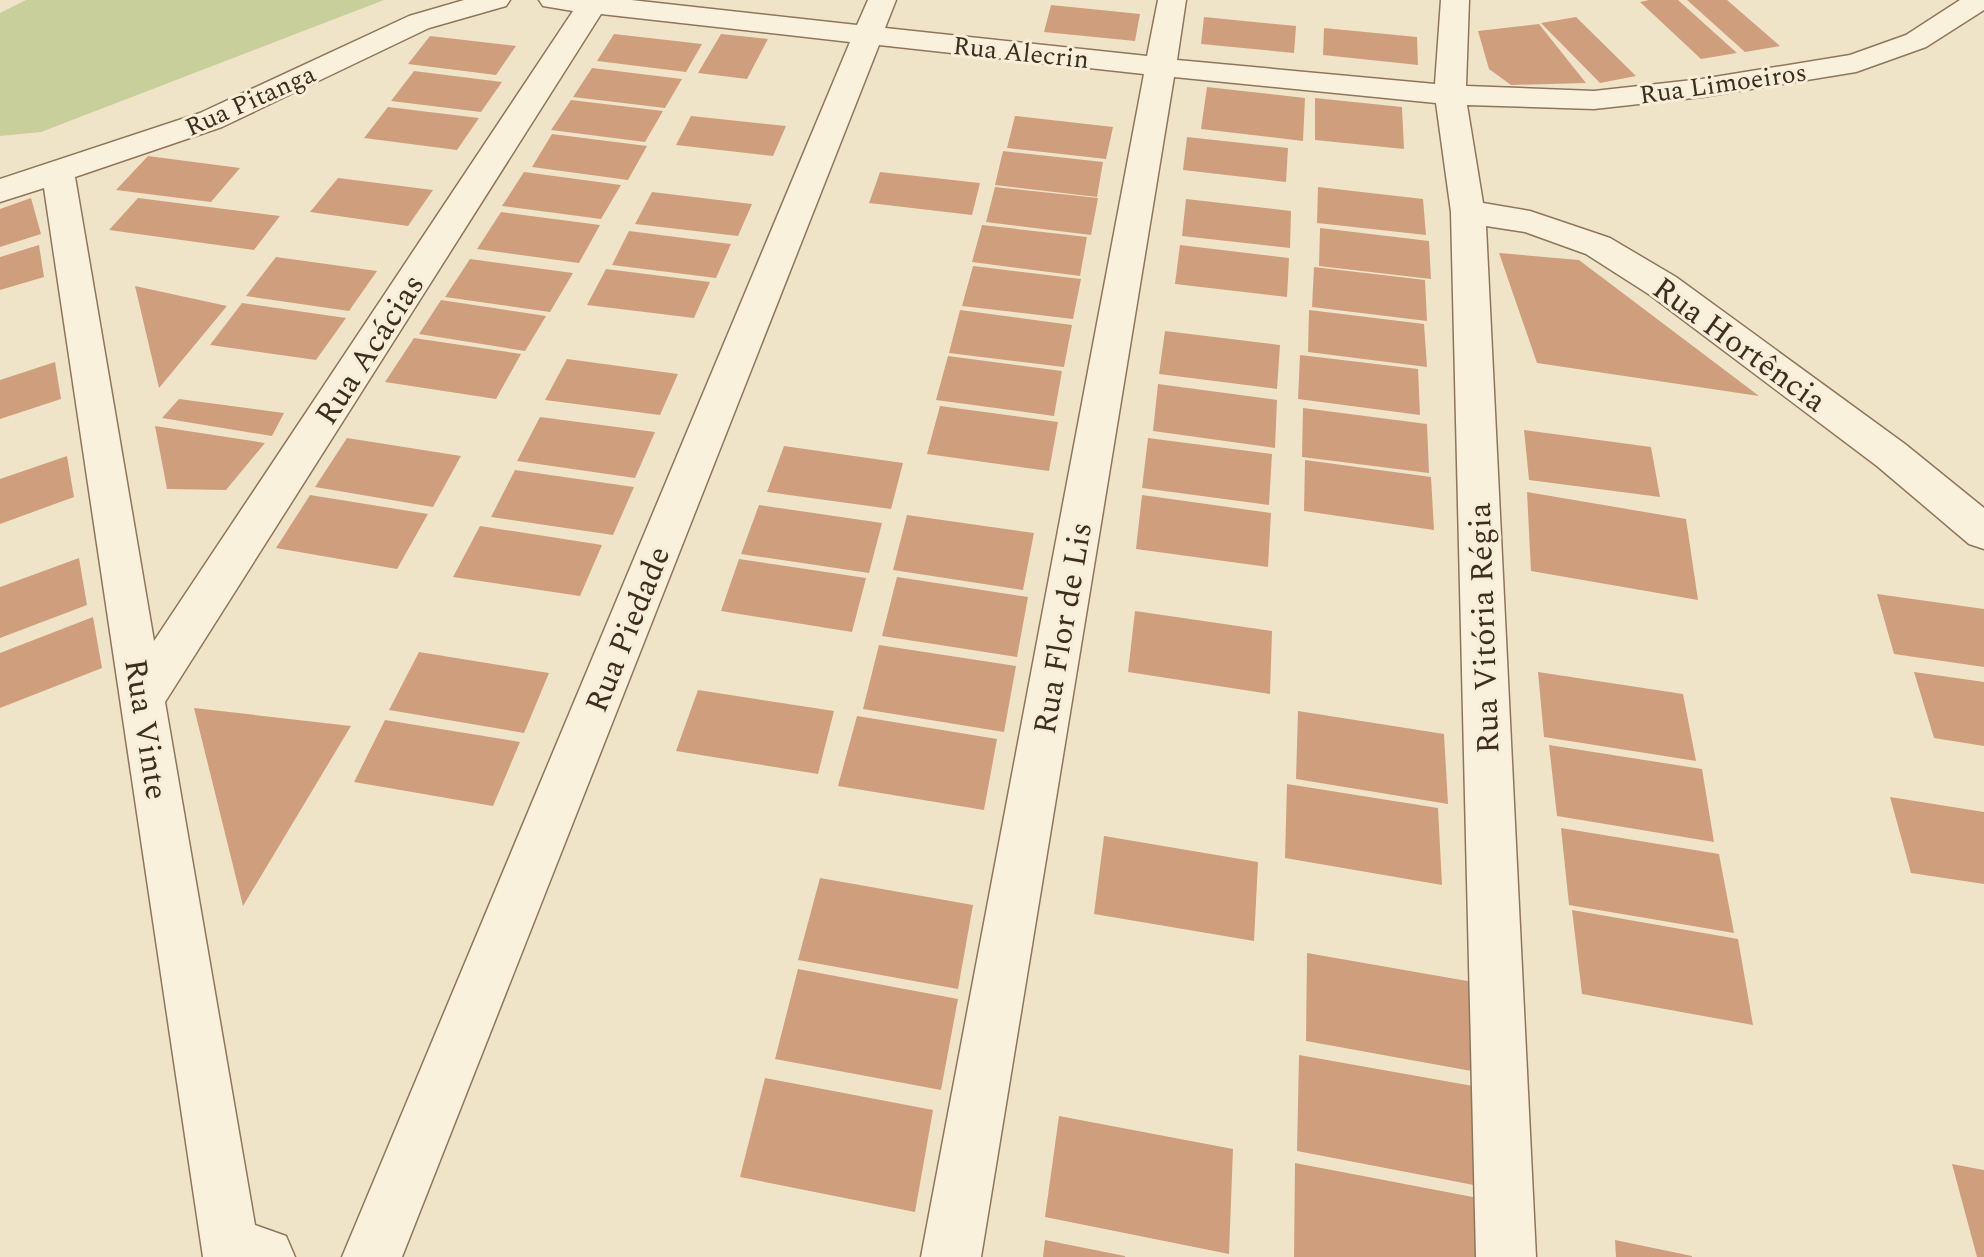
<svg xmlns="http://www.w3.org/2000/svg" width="1984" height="1257" font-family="Spectral,serif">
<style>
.green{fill:#c9cf9b}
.building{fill:#cf9f7d}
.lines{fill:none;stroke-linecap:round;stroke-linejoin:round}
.minor-casing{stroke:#8d765c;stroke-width:3}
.minor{fill:#faf1dc;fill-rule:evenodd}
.labels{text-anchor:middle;stroke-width:6;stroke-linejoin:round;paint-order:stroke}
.far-street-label{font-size:26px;fill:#3d2e20;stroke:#f7eed8}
.street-label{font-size:32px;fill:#3d2e20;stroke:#f7eed8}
</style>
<rect width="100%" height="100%" fill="#f0e4c8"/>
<path class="green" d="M 26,0 L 384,0 L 41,132 L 0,136 L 0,13 Z"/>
<path class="building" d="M 1649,0 L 1678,0 L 1737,53 L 1701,59 L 1640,2 Z
M 1687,0 L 1727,0 L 1780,46 L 1745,52 Z
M 1051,5 L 1140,14 L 1135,41 L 1044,32 Z
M 1204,17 L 1296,26 L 1294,53 L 1201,44 Z
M 1576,17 L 1636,76 L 1600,83 L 1541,23 Z
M 1539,24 L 1586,83 L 1511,85 L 1489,69 L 1478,31 Z
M 1324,28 L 1417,37 L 1418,65 L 1323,55 Z
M 614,34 L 702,44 L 686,72 L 597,61 Z
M 721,34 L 768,39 L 747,79 L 698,73 Z
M 430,36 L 516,46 L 496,75 L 408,64 Z
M 592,68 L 682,79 L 665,108 L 573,97 Z
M 414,71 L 502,82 L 481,112 L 391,101 Z
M 1207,87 L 1305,98 L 1303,141 L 1201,129 Z
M 1315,98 L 1402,107 L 1404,149 L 1315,140 Z
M 571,100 L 663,111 L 645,142 L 551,130 Z
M 388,107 L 479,118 L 457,150 L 364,138 Z
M 691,116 L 786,126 L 773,156 L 676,145 Z
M 1015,116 L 1113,127 L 1106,159 L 1007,148 Z
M 552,134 L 647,146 L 628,180 L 532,167 Z
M 1187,137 L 1288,148 L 1286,182 L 1183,170 Z
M 1003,151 L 1103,162 L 1097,197 L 995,185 Z
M 148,156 L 240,168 L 211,202 L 116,190 Z
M 524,172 L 621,185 L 601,219 L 502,206 Z
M 880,172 L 980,183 L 972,215 L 869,203 Z
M 338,178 L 433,190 L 408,226 L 310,212 Z
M 995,187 L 1098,198 L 1091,235 L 986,222 Z
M 1318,187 L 1423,199 L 1426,235 L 1317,223 Z
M 652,192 L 752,204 L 738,236 L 635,224 Z
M 31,198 L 41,234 L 0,247 L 0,209 Z
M 138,198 L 280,216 L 254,250 L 109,230 Z
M 1186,199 L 1291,211 L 1290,248 L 1182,236 Z
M 501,212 L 600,225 L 579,263 L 477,249 Z
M 982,225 L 1087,237 L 1080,276 L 972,262 Z
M 1320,228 L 1429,241 L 1431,279 L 1319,266 Z
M 629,231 L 731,244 L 716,278 L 612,265 Z
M 39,245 L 44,277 L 0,290 L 0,257 Z
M 1180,245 L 1289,258 L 1287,297 L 1175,284 Z
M 1499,253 L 1579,260 L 1759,396 L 1537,363 Z
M 276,257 L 377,271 L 349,311 L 246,296 Z
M 470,259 L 573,273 L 550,312 L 445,297 Z
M 973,266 L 1081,279 L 1073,319 L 962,306 Z
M 1314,267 L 1425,280 L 1427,321 L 1312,307 Z
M 606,269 L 710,282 L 694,318 L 587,305 Z
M 135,286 L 227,306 L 159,388 Z
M 441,300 L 546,316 L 525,351 L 419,334 Z
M 242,303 L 346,318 L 316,360 L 210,345 Z
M 960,310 L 1072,325 L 1064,367 L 949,353 Z
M 1309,310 L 1424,324 L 1427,367 L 1308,352 Z
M 1165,331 L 1280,345 L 1277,389 L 1159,374 Z
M 414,338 L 521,354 L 496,399 L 385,382 Z
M 1300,355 L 1418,369 L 1420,415 L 1298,399 Z
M 948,356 L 1062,371 L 1054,416 L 936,400 Z
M 567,359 L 678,374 L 660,415 L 545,400 Z
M 55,362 L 61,399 L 0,419 L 0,380 Z
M 1158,384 L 1277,400 L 1275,448 L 1153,431 Z
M 179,399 L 284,413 L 272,436 L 162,418 Z
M 940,406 L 1058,422 L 1049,471 L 927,454 Z
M 1303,408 L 1427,424 L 1429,473 L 1302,457 Z
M 540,417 L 655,432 L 635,478 L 517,461 Z
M 155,426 L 265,443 L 226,490 L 167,489 Z
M 1524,430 L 1651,447 L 1660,497 L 1529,480 Z
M 347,438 L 461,456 L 433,507 L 315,487 Z
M 1148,438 L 1272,454 L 1269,505 L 1142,488 Z
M 784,446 L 903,463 L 891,509 L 767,492 Z
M 67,456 L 74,497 L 0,524 L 0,479 Z
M 1305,460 L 1431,477 L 1434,530 L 1304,511 Z
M 515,470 L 634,487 L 613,535 L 491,517 Z
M 1527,492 L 1686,519 L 1698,600 L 1531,571 Z
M 310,495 L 428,514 L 397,569 L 276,548 Z
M 1142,495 L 1271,513 L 1268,567 L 1136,549 Z
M 759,505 L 882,523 L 869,573 L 741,554 Z
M 907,515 L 1034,533 L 1023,590 L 893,570 Z
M 480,526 L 602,545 L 580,596 L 453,577 Z
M 79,558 L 87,605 L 0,638 L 0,587 Z
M 739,559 L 866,578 L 852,632 L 721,611 Z
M 897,577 L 1028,597 L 1017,657 L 882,636 Z
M 1877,594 L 1984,609 L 1984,667 L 1894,654 Z
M 1135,611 L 1272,631 L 1270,694 L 1128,672 Z
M 93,617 L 102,668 L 0,708 L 0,653 Z
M 879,645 L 1016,666 L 1004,732 L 863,709 Z
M 419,652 L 549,673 L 524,733 L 389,710 Z
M 1538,672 L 1683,694 L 1696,761 L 1544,737 Z
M 1914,672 L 1984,682 L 1984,746 L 1934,738 Z
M 698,690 L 834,711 L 818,774 L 676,751 Z
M 194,708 L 351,726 L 243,906 Z
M 1298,711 L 1444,734 L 1448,804 L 1296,779 Z
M 857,716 L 997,739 L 984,810 L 838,786 Z
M 385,720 L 520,742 L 493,806 L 354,782 Z
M 1549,745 L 1702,769 L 1714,842 L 1557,816 Z
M 1287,784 L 1438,808 L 1442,885 L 1285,858 Z
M 1890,797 L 1984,812 L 1984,884 L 1911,873 Z
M 1561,828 L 1719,854 L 1734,933 L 1569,905 Z
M 1104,836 L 1258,862 L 1254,941 L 1094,914 Z
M 820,878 L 973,905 L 958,989 L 798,960 Z
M 1572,910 L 1738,939 L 1753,1025 L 1582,994 Z
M 1307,953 L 1473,982 L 1477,1072 L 1306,1041 Z
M 798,969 L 958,999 L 941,1090 L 775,1059 Z
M 1299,1055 L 1473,1086 L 1479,1186 L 1297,1151 Z
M 765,1078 L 933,1110 L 915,1212 L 740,1177 Z
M 1059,1116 L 1233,1149 L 1229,1254 L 1045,1217 Z
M 1295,1163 L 1478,1198 L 1481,1257 L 1294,1257 Z
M 1952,1164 L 1984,1170 L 1984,1257 L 1977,1257 Z
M 1045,1240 L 1125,1256 L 1125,1257 L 1043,1257 Z
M 1615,1240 L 1692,1256 L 1692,1257 L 1616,1257 Z"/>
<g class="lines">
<g class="minor-casing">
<path id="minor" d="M 464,0 L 510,0 L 506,6 L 429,28 L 222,127 L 75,177 L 154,641 L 573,11 L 543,6 L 539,0 L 631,0 L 857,25 L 868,0 L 896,0 L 885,28 L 1147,56 L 1158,0 L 1186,0 L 1177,60 L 1435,84 L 1441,0 L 1469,0 L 1466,86 L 1594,91 L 1702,79 L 1850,55 L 1906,35 L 1960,0 L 1984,0 L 1984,10 L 1926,47 L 1856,72 L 1702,97 L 1594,109 L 1467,105 L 1483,203 L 1530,211 L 1610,238 L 1676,277 L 1905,444 L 1984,508 L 1984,549 L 1969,544 L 1877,466 L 1650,295 L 1586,254 L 1525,232 L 1486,226 L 1536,1257 L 1476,1257 L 1451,212 L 1436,103 L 1174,77 L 981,1257 L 921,1257 L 1144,74 L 879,45 L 402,1257 L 342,1257 L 850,42 L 601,14 L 165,702 L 255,1225 L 286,1236 L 295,1257 L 203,1257 L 44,188 L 0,202 L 0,179 L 200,113 L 409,16 Z"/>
</g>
<use href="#minor" class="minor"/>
</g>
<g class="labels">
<g class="far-street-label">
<text transform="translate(1021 52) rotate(6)" y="9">Rua Alecrin</text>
<text transform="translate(1723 83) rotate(-8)" y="9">Rua Limoeiros</text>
<text transform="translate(250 100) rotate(-24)" y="9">Rua Pitanga</text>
</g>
<g class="street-label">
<text transform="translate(1740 344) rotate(36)" y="11">Rua Hortência</text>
<text transform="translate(369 349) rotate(-57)" y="11">Rua Acácias</text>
<text transform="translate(1062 628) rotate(-80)" y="11">Rua Flor de Lis</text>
<text transform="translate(1483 628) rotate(-92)" y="11">Rua Vitória Régia</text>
<text transform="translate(627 629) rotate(-68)" y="11">Rua Piedade</text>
<text transform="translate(147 729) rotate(81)" y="11">Rua Vinte</text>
</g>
</g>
</svg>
